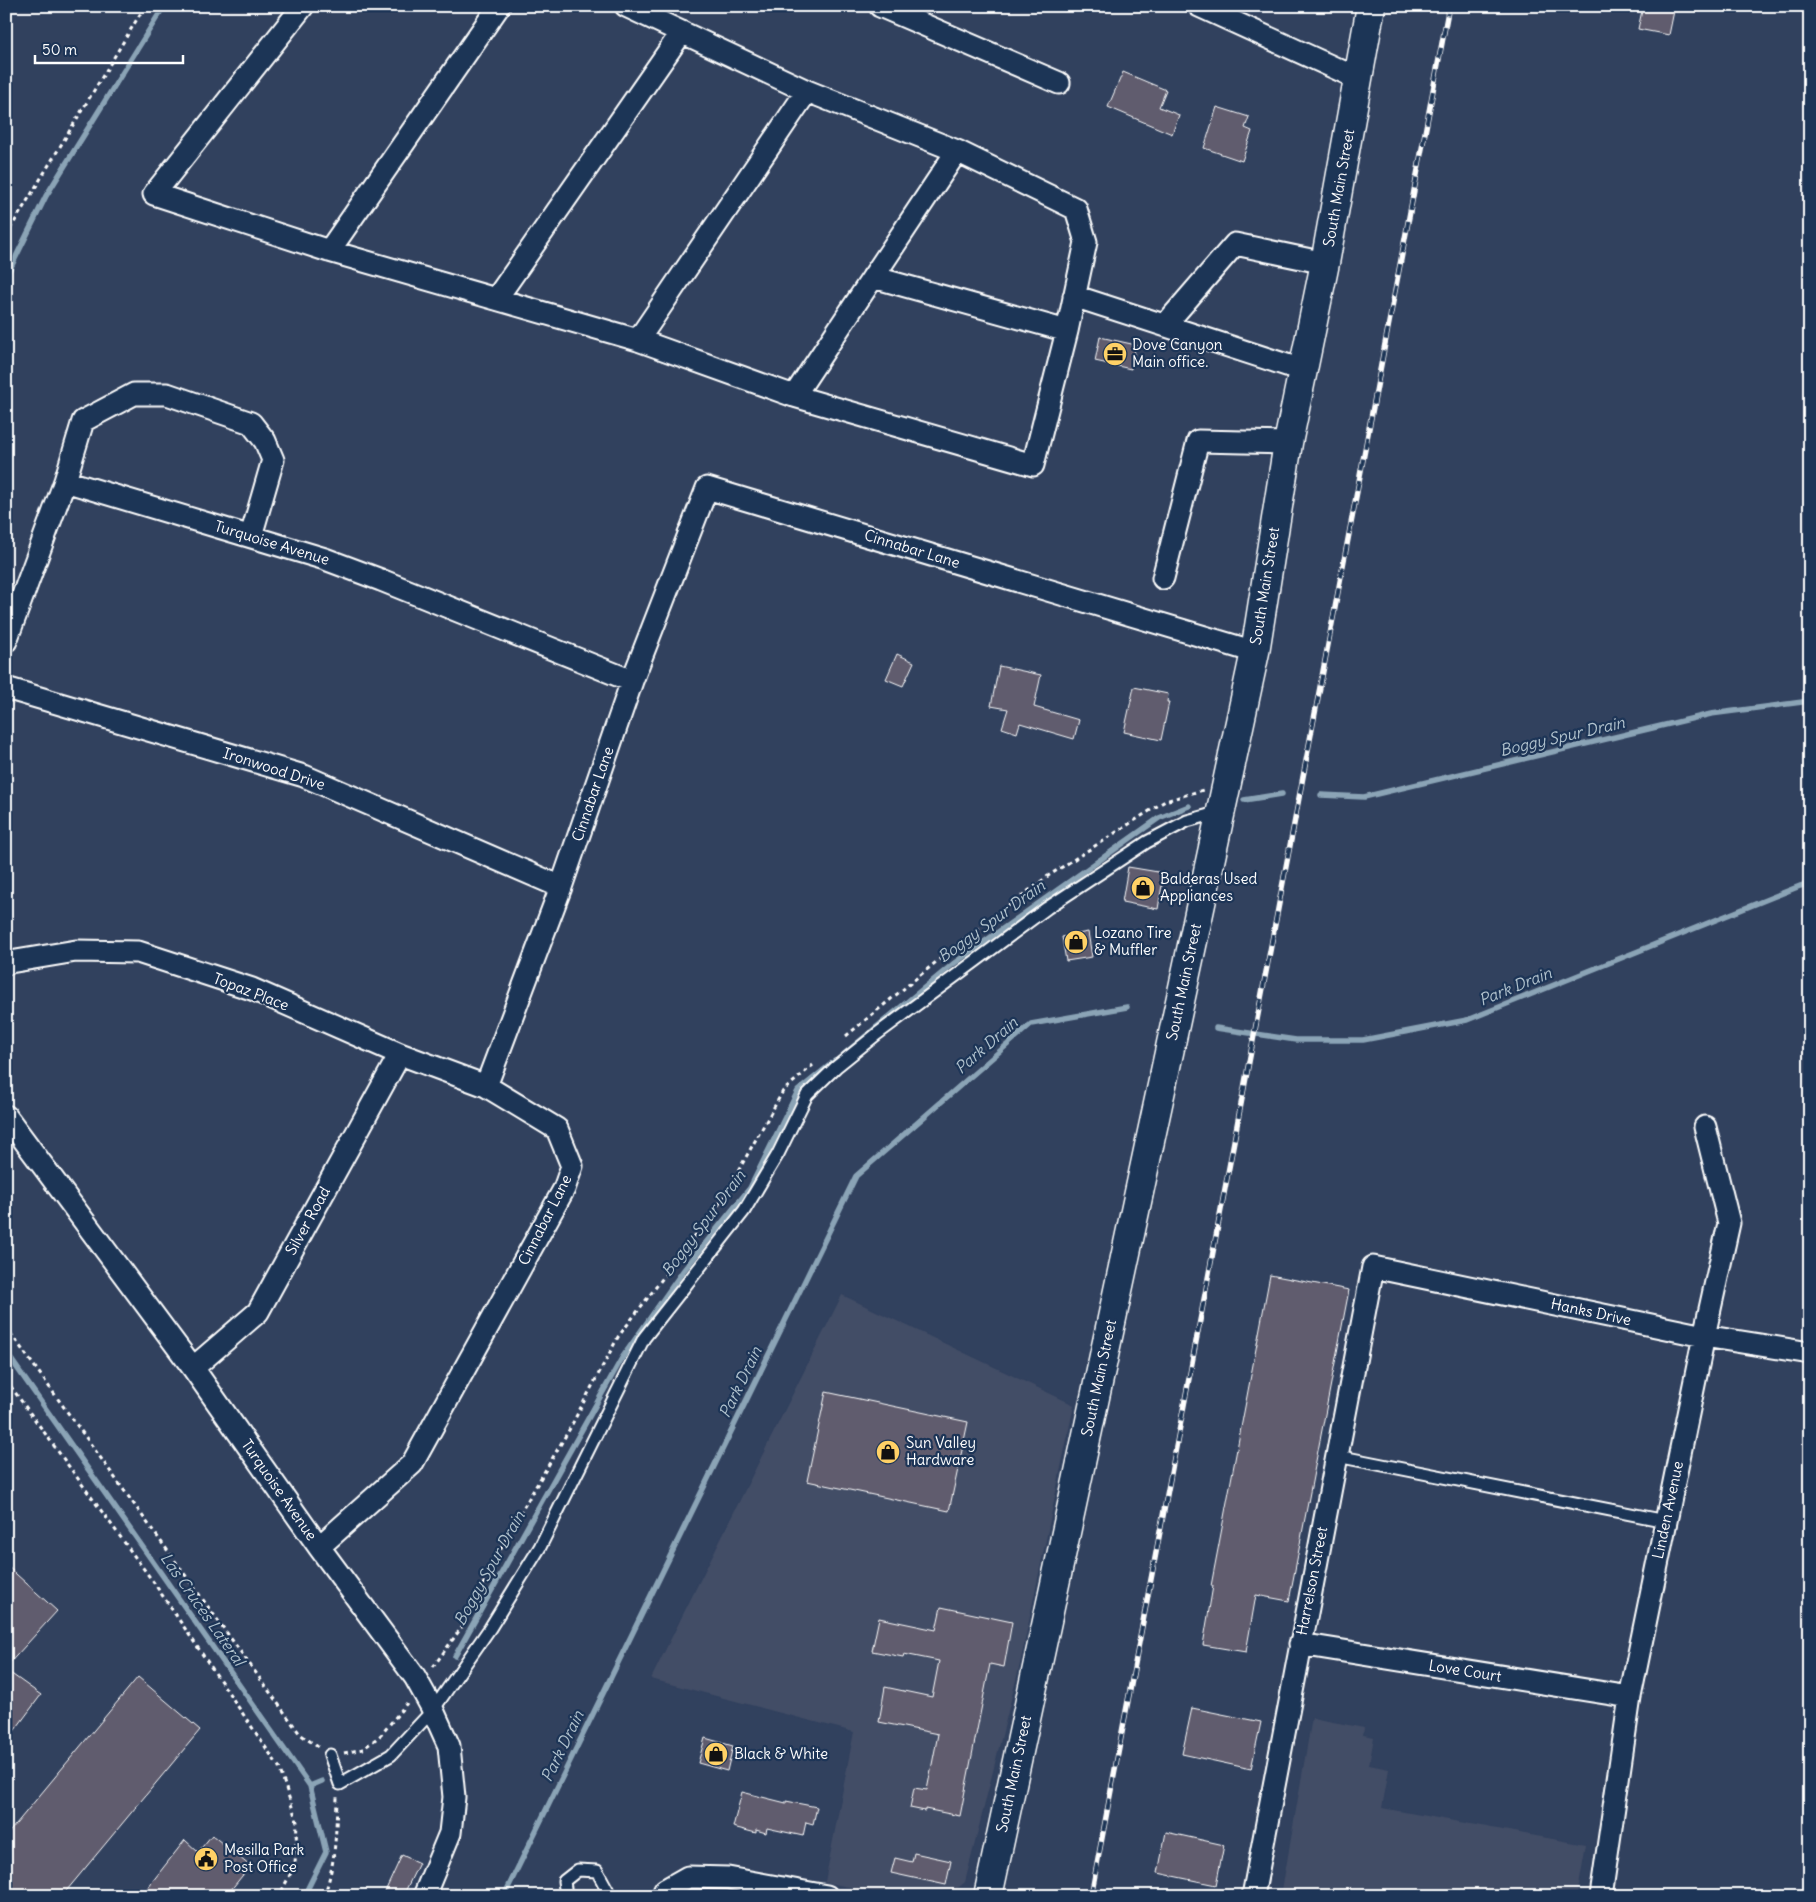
<svg xmlns="http://www.w3.org/2000/svg" width="1816" height="1902" font-family="Delius,sans-serif">
<style>
.built{fill:#434d66}
.lines{fill:none;stroke-linecap:round;stroke-linejoin:round}
.stream{stroke:#8ba4b6;stroke-width:5.5}
.building{fill:#605c6e;stroke:#fff}
.lane-casing{stroke:#fff;stroke-width:15}
.street-casing{stroke:#fff;stroke-width:25}
.primary-casing{stroke:#fff;stroke-width:31}
.path{stroke:#fff;stroke-width:3;stroke-dasharray:4 4;stroke-linecap:butt}
.lane{stroke:#1d3557;stroke-width:11}
.street{stroke:#1d3557;stroke-width:21}
.primary{stroke:#1d3557;stroke-width:28}
.rail-casing{stroke:#fff;stroke-width:5.5}
.rail{stroke:#1d3557;stroke-width:4;stroke-dasharray:11;stroke-linecap:butt}
.labels{text-anchor:middle;stroke-width:4.5;stroke-linejoin:round;paint-order:stroke}
.street-label{font-size:15px;fill:#fff;stroke:#1d3557}
.poi-label{font-size:15px;fill:#fff;stroke:#1d3557;text-anchor:start}
.water-label{font-size:16px;font-style:italic;fill:#b2c3ce;stroke:#1d3557}
</style>
<rect width="100%" height="100%" fill="#31415e"/>
<filter id="ink" filterUnits="userSpaceOnUse"><feTurbulence type="fractalNoise" baseFrequency=".02" numOctaves="2"/><feDisplacementMap in="SourceGraphic" scale="10" xChannelSelector="R" yChannelSelector="G"/><feConvolveMatrix kernelMatrix="1 2 1 2 8 2 1 2 1" color-interpolation-filters="sRGB"/></filter>
<g filter="url(#ink)">
<path class="built" d="M 842,1295 L 1074,1405 L 1020,1664 L 965,1882 L 948,1896 L 891,1896 L 825,1882 L 854,1732 L 651,1679 Z
M 1312,1718 L 1364,1728 L 1363,1735 L 1374,1737 L 1369,1765 L 1389,1769 L 1382,1808 L 1586,1845 L 1577,1896 L 1281,1896 Z"/>
<g class="lines">
<path class="stream" d="M 6,277 L 46,196 L 164,6
M 1321,795 L 1364,797 L 1711,714 L 1810,701
M 1244,800 L 1282,794
M 1216,1028 L 1296,1040 L 1363,1040 L 1467,1020 L 1800,886 L 1810,884
M 844,1054 L 953,964 L 1159,818 L 1189,806
M 6,1352 L 310,1786 L 326,1852 L 304,1896
M 455,1656 L 622,1358 L 683,1271 L 750,1188 L 798,1091 L 835,1061
M 310,1786 L 322,1781
M 504,1896 L 856,1176 L 1031,1024 L 1127,1007"/>
</g>
<path class="building" d="M 1643,6 L 1675,6 L 1669,35 L 1638,29 Z
M 1123,72 L 1166,90 L 1159,107 L 1179,115 L 1172,134 L 1108,107 Z
M 1217,107 L 1249,117 L 1245,128 L 1252,131 L 1242,161 L 1204,148 Z
M 1100,337 L 1136,345 L 1131,369 L 1095,361 Z
M 897,654 L 914,662 L 903,686 L 886,679 Z
M 999,666 L 1041,675 L 1034,707 L 1079,720 L 1074,739 L 1020,723 L 1017,733 L 1002,728 L 1008,709 L 991,706 Z
M 1134,687 L 1168,694 L 1167,702 L 1169,702 L 1161,740 L 1124,732 Z
M 1128,867 L 1164,873 L 1158,909 L 1122,902 Z
M 1088,932 L 1092,957 L 1066,961 L 1062,937 Z
M 1270,1275 L 1349,1290 L 1289,1601 L 1256,1595 L 1246,1652 L 1203,1645 L 1213,1586 L 1211,1586 Z
M 826,1392 L 968,1422 L 949,1511 L 807,1481 Z
M 6,1565 L 57,1611 L 6,1667 Z
M 941,1607 L 1012,1622 L 1004,1667 L 990,1664 L 960,1816 L 925,1809 L 925,1811 L 910,1808 L 914,1788 L 927,1790 L 938,1734 L 879,1722 L 885,1687 L 932,1697 L 939,1661 L 904,1654 L 903,1657 L 872,1651 L 879,1618 L 936,1630 Z
M 6,1670 L 41,1695 L 6,1742 Z
M 138,1677 L 200,1730 L 62,1896 L 6,1896 L 6,1836 Z
M 1192,1708 L 1261,1722 L 1251,1769 L 1182,1754 Z
M 705,1738 L 733,1746 L 727,1771 L 698,1763 Z
M 742,1792 L 786,1803 L 786,1801 L 817,1807 L 813,1824 L 806,1822 L 803,1836 L 767,1828 L 766,1833 L 756,1830 L 756,1833 L 733,1827 Z
M 1166,1832 L 1224,1845 L 1216,1885 L 1158,1873 Z
M 212,1835 L 250,1866 L 226,1896 L 141,1896 L 185,1840 L 198,1852 Z
M 914,1853 L 951,1861 L 946,1885 L 891,1873 L 895,1858 L 912,1862 Z
M 402,1855 L 419,1863 L 403,1896 L 383,1896 Z"/>
<g class="lines">
<g class="lane-casing">
<path id="lane" d="M 1337,1456 L 1666,1521
M 330,1755 L 340,1784 L 391,1755 L 433,1710 L 490,1628 L 540,1547 L 644,1338 L 744,1211 L 778,1154 L 807,1095 L 836,1067 L 877,1034 L 1047,908 L 1147,842 L 1187,821 L 1220,812
M 566,1896 L 564,1881 L 578,1870 L 597,1871 L 608,1891 L 607,1896"/>
</g>
<g class="street-casing">
<path id="street" d="M 303,6 L 154,194 L 329,251 L 638,340 L 794,396 L 1033,465 L 1067,331 L 1086,242 L 1076,209 L 957,151 L 807,91 L 626,6
M 880,6 L 1059,83
M 1199,6 L 1359,79
M 329,251 L 499,6
M 873,277 L 1067,331
M 1074,296 L 1302,370
M 496,299 L 682,32
M 1165,325 L 1235,244 L 1325,263
M 638,340 L 807,91
M 794,396 L 957,151
M 65,481 L 83,421 L 134,394 L 167,394 L 251,423 L 265,441 L 273,460 L 251,536
M 1163,578 L 1198,441 L 1288,443
M 6,641 L 65,481 L 325,559 L 381,580 L 632,681
M 6,688 L 304,776 L 561,887
M 6,964 L 10,962 L 76,951 L 138,952 L 252,989 L 400,1054 L 486,1086 L 557,1129 L 572,1166 L 564,1189 L 412,1464 L 319,1547
M 486,1086 L 561,887 L 632,681 L 707,488 L 1255,652
M 6,1116 L 193,1368 L 319,1547 L 415,1677 L 431,1706 L 449,1746 L 454,1797 L 450,1833 L 424,1896
M 193,1368 L 258,1312 L 400,1054
M 1300,1644 L 1630,1697
M 662,1896 L 665,1890 L 688,1877 L 728,1878 L 827,1896
M 1253,1896 L 1373,1267 L 1704,1336 L 1810,1353
M 1601,1896 L 1630,1697 L 1704,1336 L 1729,1223 L 1705,1127"/>
</g>
<g class="primary-casing">
<path id="primary" d="M 988,1896 L 1255,652 L 1288,443 L 1325,263 L 1371,6"/>
</g>
<path class="path" d="M 6,236 L 145,6
M 846,1036 L 963,940 L 1048,876 L 1165,801 L 1203,790
M 6,1327 L 300,1734 L 318,1747
M 6,1380 L 154,1583 L 279,1767 L 297,1822 L 295,1865 L 279,1896
M 433,1667 L 461,1628 L 512,1527 L 569,1430 L 618,1337 L 722,1200 L 783,1091 L 813,1065
M 344,1753 L 363,1749 L 381,1735 L 407,1703
M 324,1896 C 336,1862 336,1832 337,1797"/>
<use href="#lane" class="lane"/>
<use href="#street" class="street"/>
<use href="#primary" class="primary"/>
<g class="rail-casing">
<path id="rail" d="M 1091,1896 L 1449,6"/>
</g>
<use href="#rail" class="rail"/>
</g>
</g>
<defs>
<g id="office-disc" transform="scale(1.25)"><circle r="9.5" fill="#ffd166" stroke="#1d3557"/><path d="M-6-3h4V-5.5h4V-3h4V5H-6ZM-1-4.5V-3h2v-1.5ZM-6 0V1H6V0Z" fill="#111"/></g>
<g id="shop-disc" transform="scale(1.25)"><circle r="9.5" fill="#ffd166" stroke="#1d3557"/><path d="M-5-2.5h2.3a2.7 3.5 0 0 1 5.4 0H5L5.5 6h-11ZM-1.5-2.5h3a1.5 2.3 0 0 0-3 0Z" fill="#111"/></g>
<g id="civic-disc" transform="scale(1.25)"><circle r="9.5" fill="#ffd166" stroke="#1d3557"/><path d="M-.6-6.5H3V-4.5H.6V-3L4-1V1h2V6H-6V1h2V-1L-.6-3ZM-1.2 2.5V6h2.4V2.5Z" fill="#111"/></g>
</defs>
<g fill-rule="evenodd">
<use href="#office-disc" x="1115" y="354"/>
<use href="#shop-disc" x="1143" y="888"/>
<use href="#shop-disc" x="1076" y="942"/>
<use href="#shop-disc" x="888" y="1452"/>
<use href="#shop-disc" x="716" y="1754"/>
<use href="#civic-disc" x="206" y="1859"/>
</g>
<g class="labels">
<g class="street-label">
<text transform="translate(1339 188) rotate(-80)" y="5">South Main Street</text>
<text transform="translate(272 543) rotate(17)" y="5">Turquoise Avenue</text>
<text transform="translate(912 549) rotate(17)" y="5">Cinnabar Lane</text>
<text transform="translate(1265 586) rotate(-81)" y="5">South Main Street</text>
<text transform="translate(274 769) rotate(18)" y="5">Ironwood Drive</text>
<text transform="translate(593 794) rotate(-71)" y="5">Cinnabar Lane</text>
<text transform="translate(1184 982) rotate(-78)" y="5">South Main Street</text>
<text transform="translate(251 992) rotate(21)" y="5">Topaz Place</text>
<text transform="translate(545 1220) rotate(-63)" y="5">Cinnabar Lane</text>
<text transform="translate(308 1221) rotate(-61)" y="5">Silver Road</text>
<text transform="translate(1591 1312) rotate(12)" y="5">Hanks Drive</text>
<text transform="translate(1099 1378) rotate(-78)" y="5">South Main Street</text>
<text transform="translate(279 1490) rotate(55)" y="5">Turquoise Avenue</text>
<text transform="translate(1668 1510) rotate(-78)" y="5">Linden Avenue</text>
<text transform="translate(1312 1581) rotate(-79)" y="5">Harrelson Street</text>
<text transform="translate(1465 1671) rotate(9)" y="5">Love Court</text>
<text transform="translate(1014 1774) rotate(-78)" y="5">South Main Street</text>
</g>
<g class="poi-label">
<text x="1132" y="350">Dove Canyon<tspan x="1132" dy="17">Main office.</tspan></text>
<text x="1160" y="884">Balderas Used<tspan x="1160" dy="17">Appliances</tspan></text>
<text x="1094" y="938">Lozano Tire<tspan x="1094" dy="17">&amp; Muffler</tspan></text>
<text x="906" y="1448">Sun Valley<tspan x="906" dy="17">Hardware</tspan></text>
<text x="734" y="1759">Black &amp; White</text>
<text x="224" y="1855">Mesilla Park<tspan x="224" dy="17">Post Office</tspan></text>
</g>
<g class="water-label">
<text transform="translate(1562 736) rotate(-13)" y="6">Boggy Spur Drain</text>
<text transform="translate(991 921) rotate(-36)" y="6">Boggy Spur Drain</text>
<text transform="translate(1515 986) rotate(-22)" y="6">Park Drain</text>
<text transform="translate(986 1045) rotate(-41)" y="6">Park Drain</text>
<text transform="translate(703 1223) rotate(-53)" y="6">Boggy Spur Drain</text>
<text transform="translate(740 1382) rotate(-64)" y="6">Park Drain</text>
<text transform="translate(489 1568) rotate(-61)" y="6">Boggy Spur Drain</text>
<text transform="translate(203 1609) rotate(55)" y="6">Las Cruces Lateral</text>
<text transform="translate(562 1746) rotate(-64)" y="6">Park Drain</text>
</g>
</g>
<rect width="1816" height="1902" fill="none" stroke="#1d3557" stroke-width="25"/>
<rect x="12" y="12" width="1791" height="1877" fill="none" stroke="#fff" stroke-width="2" filter="url(#ink)"/>
<path d="M35 55v8h148v-8" fill="none" stroke="#ffffff" stroke-width="2.5"/>
<text x="42" y="55" font-size="15" fill="#ffffff" stroke="#1d3557" stroke-width="4" paint-order="stroke">50 m</text>
</svg>
